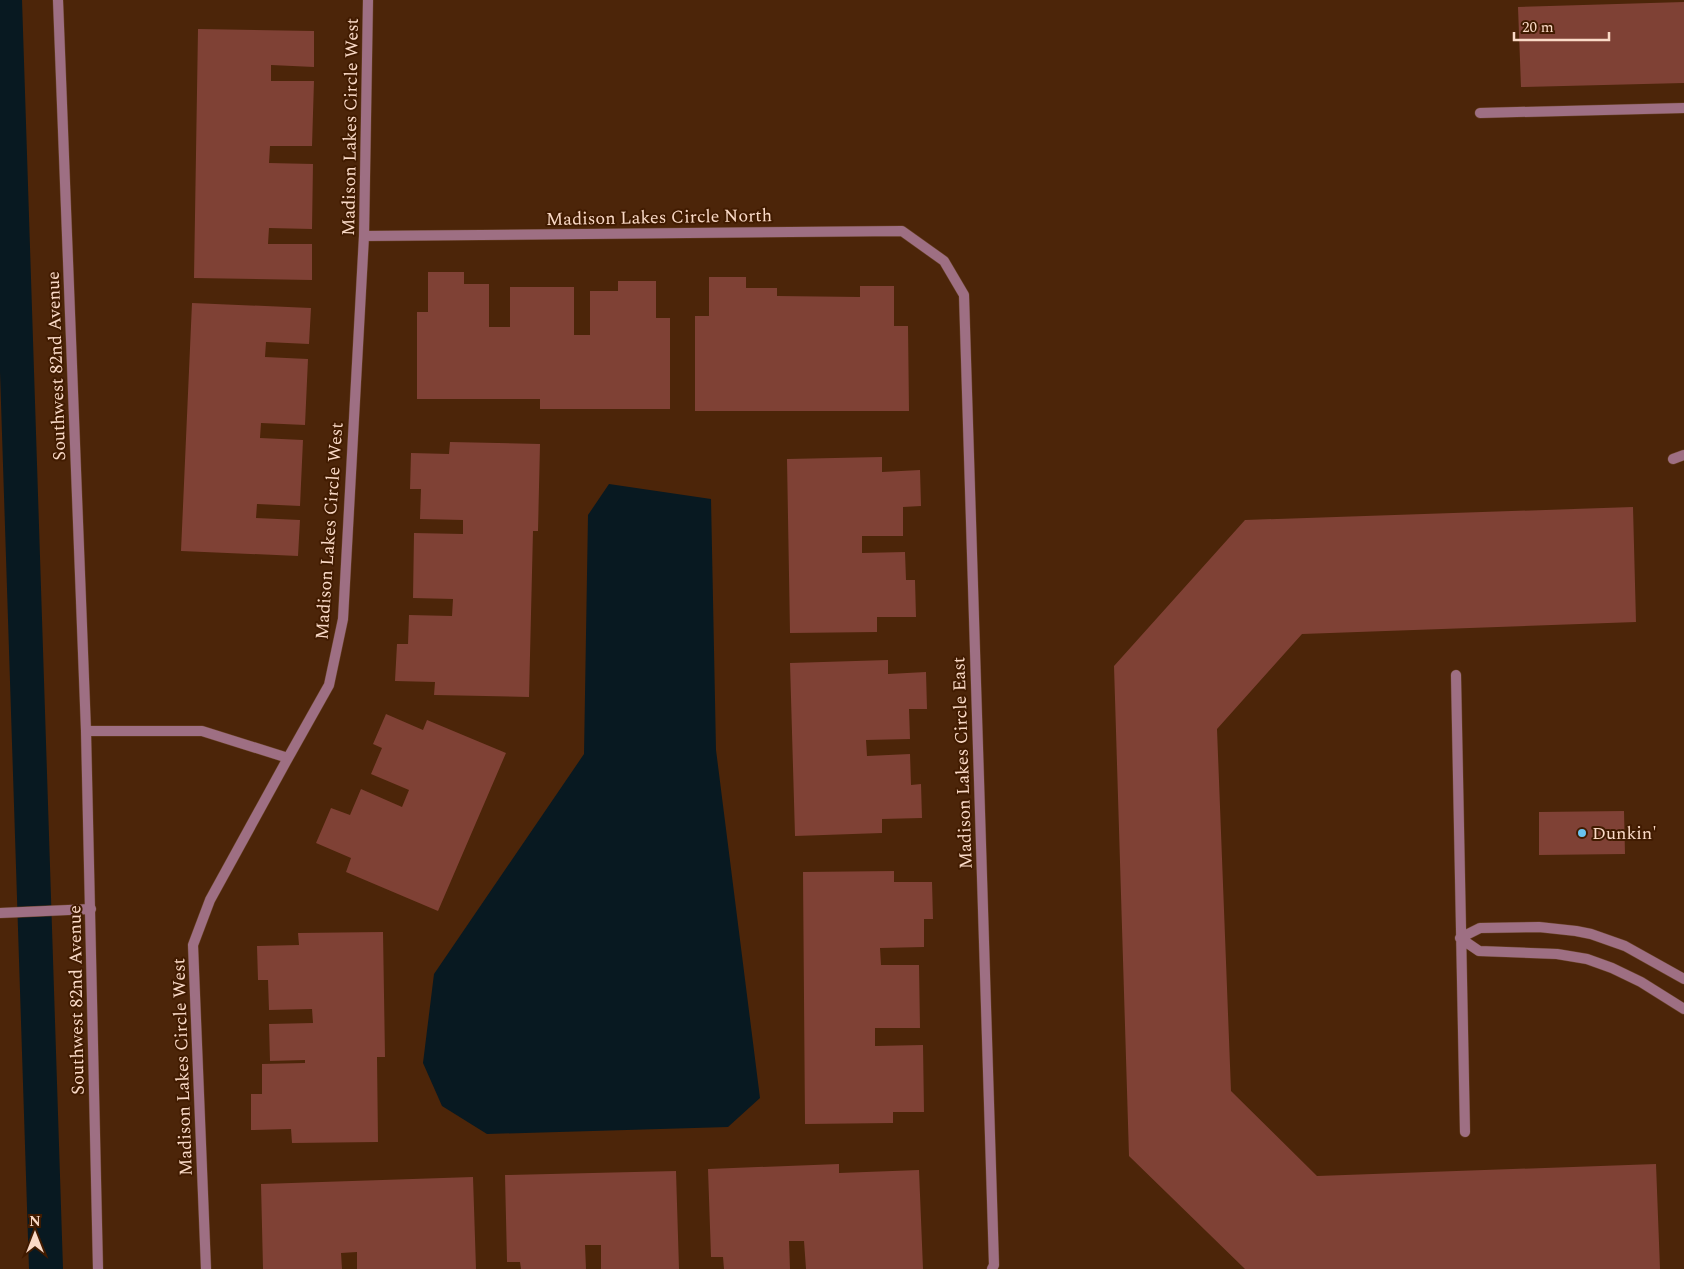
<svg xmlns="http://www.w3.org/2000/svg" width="1684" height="1269" font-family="Spectral,serif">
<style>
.water{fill:#081921}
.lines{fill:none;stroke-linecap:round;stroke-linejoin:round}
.canal{stroke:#081921;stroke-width:34}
.building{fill:#7f4135}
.service-casing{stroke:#684227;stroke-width:11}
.minor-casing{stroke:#684227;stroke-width:11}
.service{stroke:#9e6f83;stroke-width:10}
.minor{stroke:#9e6f83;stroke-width:10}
.poi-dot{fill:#69c4f1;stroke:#411b00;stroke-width:2}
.labels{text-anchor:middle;stroke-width:4;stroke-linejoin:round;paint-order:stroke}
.street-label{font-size:18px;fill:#fadac7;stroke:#411b00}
.poi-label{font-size:18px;fill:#fadac7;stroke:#411b00;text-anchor:start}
</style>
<rect width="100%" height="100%" fill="#4c2509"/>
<path class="water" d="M 609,484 L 711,499 L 716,750 L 760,1098 L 728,1127 L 487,1134 L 442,1106 L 423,1063 L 434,974 L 584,754 L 588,515 Z"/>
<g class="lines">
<path class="canal" d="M 5,0 L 46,1269"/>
</g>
<path class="building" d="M 1684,2 L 1684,83 L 1521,87 L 1518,7 Z
M 198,29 L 314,31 L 314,67 L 271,65 L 271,81 L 314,81 L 312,146 L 270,146 L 269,163 L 313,164 L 312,229 L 269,228 L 268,244 L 312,244 L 312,280 L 194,278 Z
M 428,272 L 464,272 L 464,284 L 489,284 L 489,327 L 510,327 L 510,287 L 574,287 L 574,335 L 590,335 L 590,291 L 618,291 L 618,281 L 656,281 L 656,318 L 670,318 L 670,409 L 540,409 L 540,399 L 417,399 L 417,312 L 428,312 Z
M 709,277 L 746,277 L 746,288 L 777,288 L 777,296 L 860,297 L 860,286 L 894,286 L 894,326 L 908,326 L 909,411 L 695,411 L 695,316 L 709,316 Z
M 192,303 L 311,308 L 309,344 L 266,342 L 265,357 L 308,359 L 305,425 L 261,423 L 260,438 L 303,440 L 300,506 L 257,504 L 256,518 L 300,520 L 298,556 L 181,551 Z
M 450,442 L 540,444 L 538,531 L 533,531 L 529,697 L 434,695 L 435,682 L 395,681 L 397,644 L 408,644 L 409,615 L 452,616 L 453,599 L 413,598 L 414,533 L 463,534 L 463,520 L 420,519 L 421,489 L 410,489 L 411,453 L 449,454 Z
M 882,457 L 882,472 L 920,470 L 921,506 L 903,507 L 903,536 L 862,536 L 862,553 L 905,552 L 906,580 L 915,580 L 916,617 L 877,617 L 877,632 L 790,633 L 787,459 Z
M 1633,507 L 1636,622 L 1302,634 L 1217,729 L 1231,1091 L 1317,1176 L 1656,1164 L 1660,1269 L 1245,1269 L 1129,1156 L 1114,666 L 1245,520 Z
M 888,660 L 888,674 L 926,672 L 927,709 L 909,709 L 910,739 L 866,740 L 867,756 L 910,754 L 911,785 L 921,784 L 922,818 L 882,819 L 882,833 L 795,836 L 790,663 Z
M 386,714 L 423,730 L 427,720 L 506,753 L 438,911 L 346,872 L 351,858 L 316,843 L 331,808 L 350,815 L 361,789 L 402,807 L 409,790 L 371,774 L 382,748 L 373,744 Z
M 1624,811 L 1625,854 L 1539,855 L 1539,812 Z
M 894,871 L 894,882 L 932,882 L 933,919 L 924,919 L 924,947 L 880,948 L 881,965 L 919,965 L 920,1028 L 875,1028 L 875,1046 L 923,1045 L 924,1112 L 893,1112 L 893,1123 L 805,1124 L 803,872 Z
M 383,932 L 385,1057 L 377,1057 L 378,1142 L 292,1143 L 291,1129 L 251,1130 L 251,1094 L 262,1094 L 262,1064 L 305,1063 L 305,1060 L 270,1061 L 269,1024 L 313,1023 L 312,1009 L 269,1010 L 268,980 L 258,980 L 257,946 L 299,945 L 298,933 Z
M 839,1164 L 839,1173 L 919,1170 L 923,1269 L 806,1269 L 804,1241 L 789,1241 L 790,1269 L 724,1269 L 723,1257 L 711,1257 L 708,1169 Z
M 676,1171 L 679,1269 L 601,1269 L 601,1245 L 585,1245 L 586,1269 L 521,1269 L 520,1262 L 507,1262 L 505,1175 Z
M 473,1177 L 476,1269 L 357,1269 L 357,1252 L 341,1253 L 342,1269 L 263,1269 L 261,1184 Z"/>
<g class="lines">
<g class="service-casing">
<path id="service" d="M 1480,113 L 1684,108
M 1673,459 L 1684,455
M 1456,675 L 1465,1132
M 0,913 L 91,909
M 1684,979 L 1625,946 L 1591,934 L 1576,931 L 1539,927 L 1480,928 L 1460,938 L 1479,951 L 1557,954 L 1587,959 L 1612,968 L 1641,982 L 1684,1009"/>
</g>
<g class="minor-casing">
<path id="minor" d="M 58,0 L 86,731 L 98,1269
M 364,236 L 902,231 L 944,261 L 964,295 L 994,1265 L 992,1269
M 86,731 L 202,731 L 288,758
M 206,1269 L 193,945 L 210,900 L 288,758 L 329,685 L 343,619 L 364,236 L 368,0"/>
</g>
<use href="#service" class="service"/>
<use href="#minor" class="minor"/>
</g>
<circle class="poi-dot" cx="1582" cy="833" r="5"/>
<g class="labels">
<g class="street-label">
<text transform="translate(350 127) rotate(-89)" y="6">Madison Lakes Circle West</text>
<text transform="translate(659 217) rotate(-1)" y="6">Madison Lakes Circle North</text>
<text transform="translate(56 366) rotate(-92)" y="6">Southwest 82nd Avenue</text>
<text transform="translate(329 531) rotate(-86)" y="6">Madison Lakes Circle West</text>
<text transform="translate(962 763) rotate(-92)" y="6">Madison Lakes Circle East</text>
<text transform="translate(76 1000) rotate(-91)" y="6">Southwest 82nd Avenue</text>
<text transform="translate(182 1067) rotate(-92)" y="6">Madison Lakes Circle West</text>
</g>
<g class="poi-label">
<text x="1592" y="839">Dunkin'</text>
</g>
</g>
<g transform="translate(35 1234)" stroke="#411b00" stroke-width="4" paint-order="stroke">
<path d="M0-4L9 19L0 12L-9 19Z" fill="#fadac7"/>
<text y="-8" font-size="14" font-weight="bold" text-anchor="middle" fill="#fadac7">N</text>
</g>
<path d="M1514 32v8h95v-8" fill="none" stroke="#fadac7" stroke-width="2.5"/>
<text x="1522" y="32" font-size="15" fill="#fadac7" stroke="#411b00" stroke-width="4" paint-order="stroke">20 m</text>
</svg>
